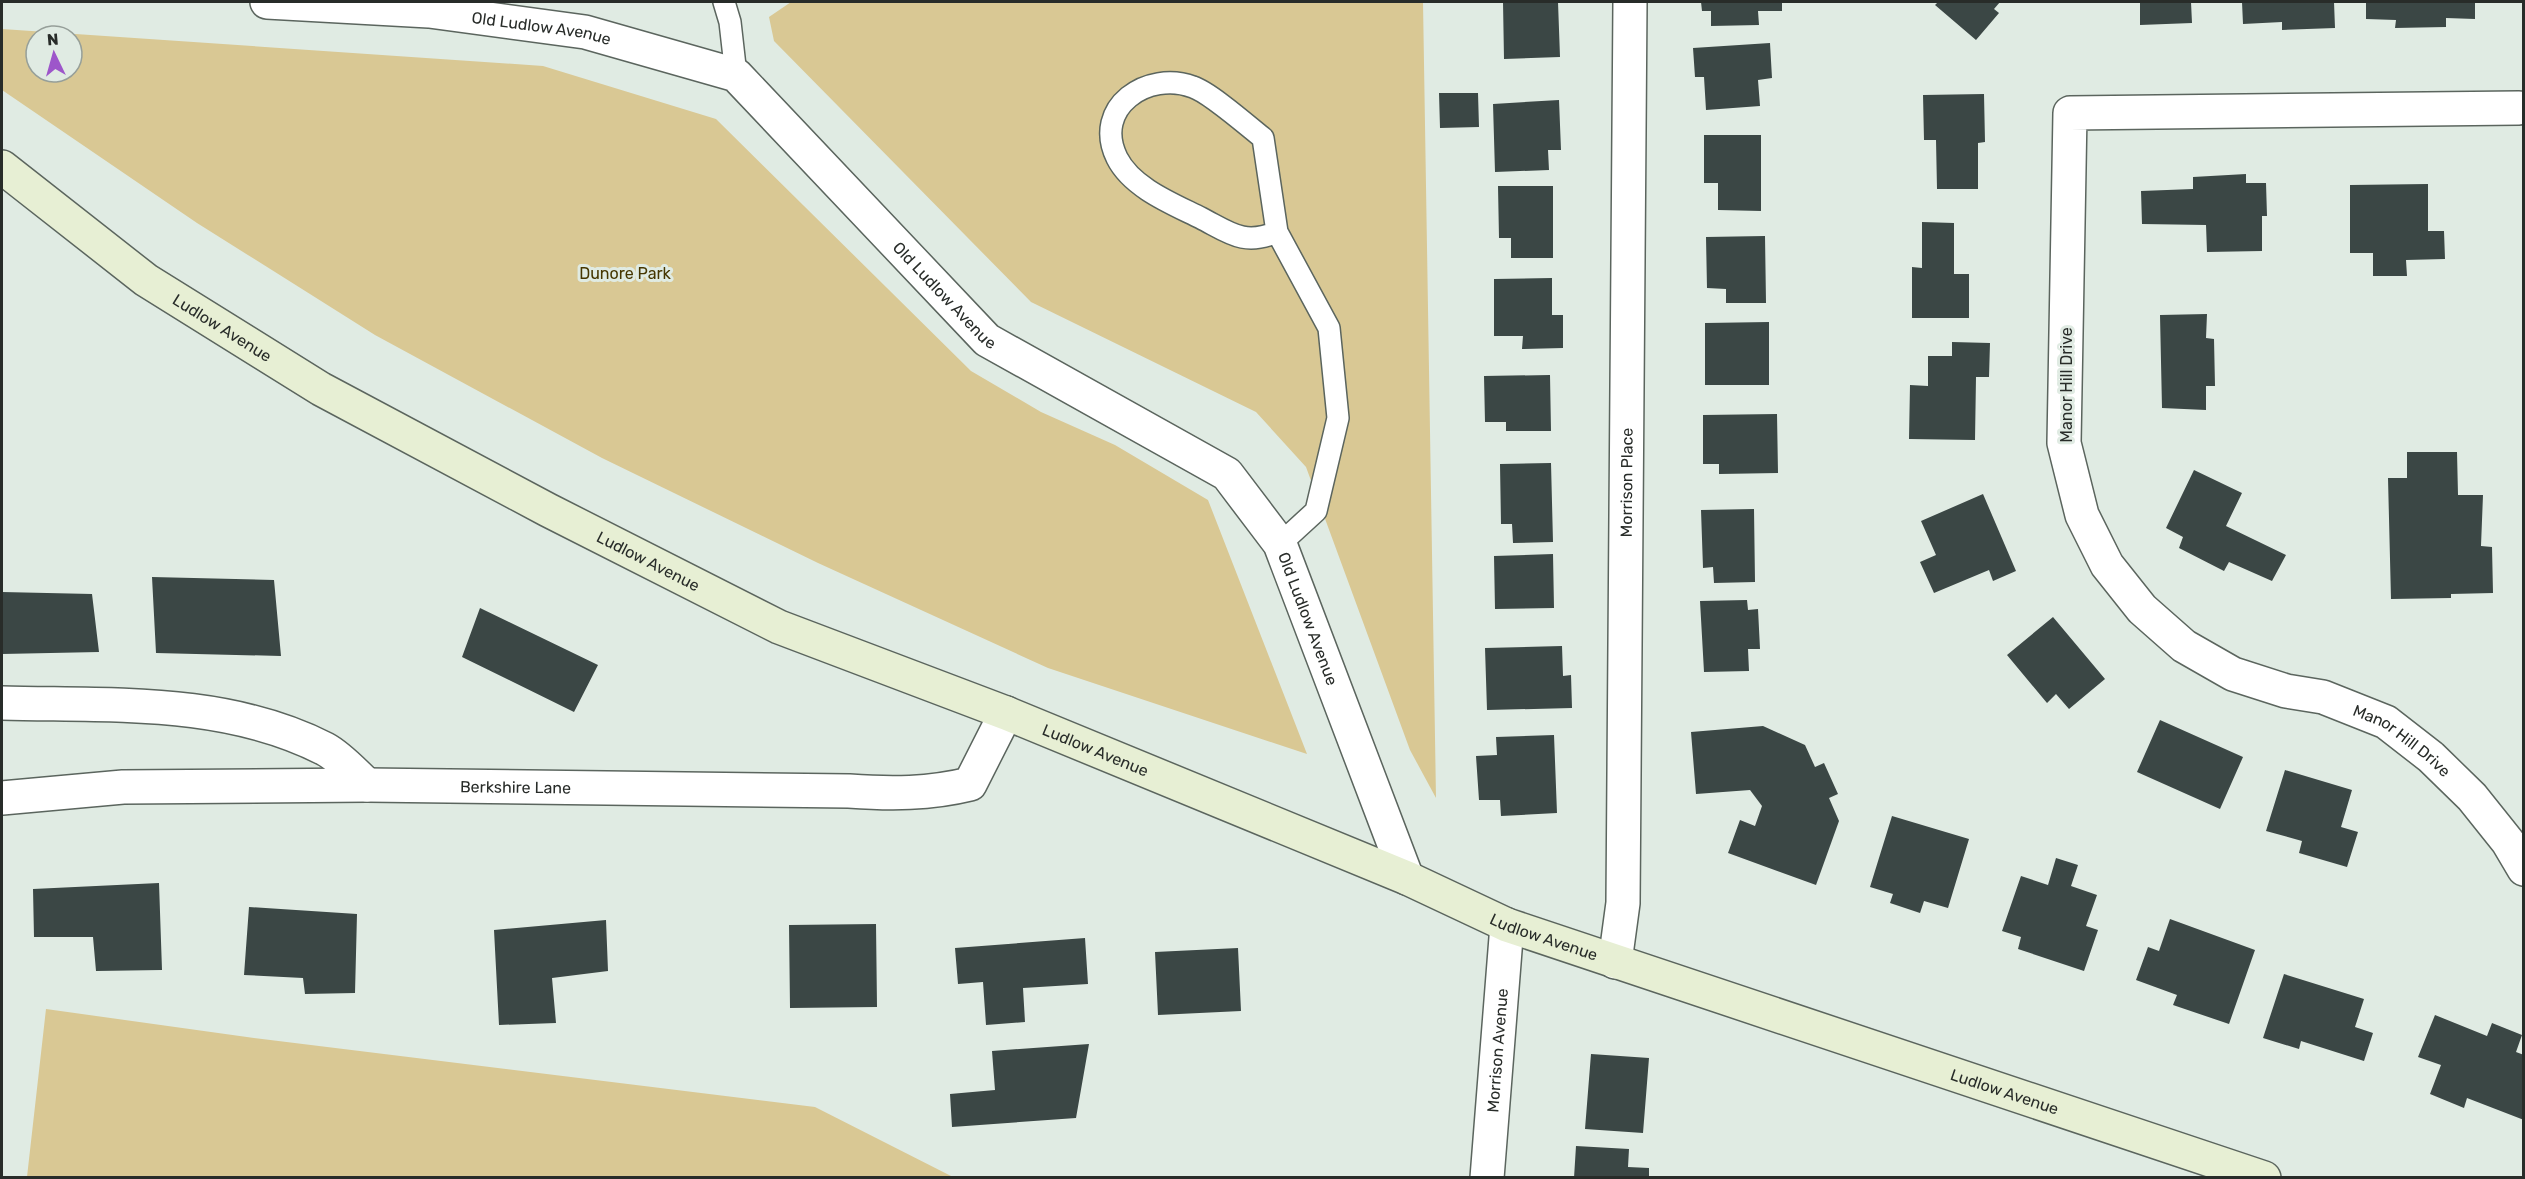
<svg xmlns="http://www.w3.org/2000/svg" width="2525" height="1179" font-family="Rubik,sans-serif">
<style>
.green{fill:#d9c894;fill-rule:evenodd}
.building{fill:#3b4745}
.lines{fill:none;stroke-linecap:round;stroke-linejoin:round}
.service-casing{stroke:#5b655e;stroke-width:24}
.minor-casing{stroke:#5b655e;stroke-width:36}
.secondary-casing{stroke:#5b655e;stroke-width:36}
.service{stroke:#fff;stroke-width:21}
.minor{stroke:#fff;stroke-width:33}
.secondary{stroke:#e7efd4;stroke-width:33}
.labels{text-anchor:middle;stroke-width:6;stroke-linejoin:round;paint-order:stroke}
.street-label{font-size:16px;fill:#282c29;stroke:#e0ebe3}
.park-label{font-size:16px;fill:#453600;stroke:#e0ebe3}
</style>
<rect width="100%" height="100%" fill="#e0ebe3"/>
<path class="green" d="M 791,2 L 1423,2 L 1436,798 L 1410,750 L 1306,467 L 1256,412 L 1031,302 L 774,41 L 769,17 Z
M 2,29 L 543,66 L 716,119 L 971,371 L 1041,412 L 1115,445 L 1208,500 L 1307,754 L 1048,668 L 818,563 L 602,458 L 375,335 L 197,223 L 2,90 ZM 36,36 L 72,36 L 72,72 L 36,72 Z
M 46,1009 L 254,1038 L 815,1107 L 953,1177 L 27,1177 Z"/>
<path class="building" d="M 1503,2 L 1558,2 L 1560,57 L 1504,59 Z
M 1701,2 L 1782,2 L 1782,11 L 1758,11 L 1759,25 L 1711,26 L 1711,11 L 1702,11 Z
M 1938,2 L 2000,2 L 1994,9 L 1999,13 L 1976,40 L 1935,5 Z
M 2140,2 L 2191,2 L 2192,23 L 2140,25 Z
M 2242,2 L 2334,2 L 2335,28 L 2282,30 L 2282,22 L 2243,24 Z
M 2366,2 L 2475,2 L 2475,19 L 2446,18 L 2446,27 L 2395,28 L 2396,20 L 2366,19 Z
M 1770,43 L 1772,78 L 1758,80 L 1760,106 L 1706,110 L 1704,77 L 1695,77 L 1693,48 Z
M 1439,93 L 1478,93 L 1479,127 L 1440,128 Z
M 1984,94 L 1985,142 L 1978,143 L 1978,189 L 1937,189 L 1936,140 L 1924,140 L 1923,95 Z
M 1559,100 L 1561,150 L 1548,150 L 1549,170 L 1495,172 L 1493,104 Z
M 1704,135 L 1761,135 L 1761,211 L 1718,210 L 1718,183 L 1704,183 Z
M 2246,174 L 2246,183 L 2266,183 L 2267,216 L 2262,216 L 2262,251 L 2207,252 L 2206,225 L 2142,224 L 2141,191 L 2193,189 L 2193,177 Z
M 2428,184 L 2428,231 L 2444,231 L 2445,259 L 2406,260 L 2407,276 L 2373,276 L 2373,253 L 2350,253 L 2350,185 Z
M 1498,186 L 1553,186 L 1553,258 L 1511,258 L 1511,238 L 1499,238 Z
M 1922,222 L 1954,223 L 1954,274 L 1969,274 L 1969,318 L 1912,318 L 1912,267 L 1922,268 Z
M 1765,236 L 1766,303 L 1726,303 L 1726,289 L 1707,288 L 1706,237 Z
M 1552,278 L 1552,315 L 1563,315 L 1563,348 L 1522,349 L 1523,336 L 1494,336 L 1494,279 Z
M 2207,314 L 2206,338 L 2214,339 L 2215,386 L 2206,386 L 2206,410 L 2162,408 L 2160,315 Z
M 1769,322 L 1769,385 L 1705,385 L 1705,323 Z
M 1952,342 L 1990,343 L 1989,377 L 1976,377 L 1975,440 L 1909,439 L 1910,385 L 1928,386 L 1928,356 L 1952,356 Z
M 1550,375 L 1551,431 L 1506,431 L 1506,422 L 1485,422 L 1484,376 Z
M 1777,414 L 1778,473 L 1719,474 L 1719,464 L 1703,464 L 1703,415 Z
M 2407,452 L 2457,452 L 2458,495 L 2483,495 L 2481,546 L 2492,547 L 2493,593 L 2451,594 L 2451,598 L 2391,599 L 2388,478 L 2407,478 Z
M 1551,463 L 1553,542 L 1513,543 L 1512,524 L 1501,524 L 1500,464 Z
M 2194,470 L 2242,493 L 2226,526 L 2286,555 L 2272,581 L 2229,562 L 2224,571 L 2179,548 L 2183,537 L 2166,528 Z
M 1983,494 L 2016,571 L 1993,581 L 1989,570 L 1934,593 L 1920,562 L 1936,555 L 1921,521 Z
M 1754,509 L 1755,582 L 1714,583 L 1713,567 L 1703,568 L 1701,510 Z
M 1553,554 L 1554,608 L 1495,609 L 1494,556 Z
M 152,577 L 274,580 L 281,656 L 156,653 Z
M 2,592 L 92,594 L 99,652 L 2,654 Z
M 1747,600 L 1748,610 L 1758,609 L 1760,649 L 1748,649 L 1749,671 L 1704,672 L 1700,601 Z
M 480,608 L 598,665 L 574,712 L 462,657 Z
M 2053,617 L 2105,679 L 2069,709 L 2056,694 L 2047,703 L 2007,655 Z
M 1562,646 L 1563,676 L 1571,675 L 1572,708 L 1487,710 L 1485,648 Z
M 2160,720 L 2243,757 L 2220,809 L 2137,772 Z
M 1763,726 L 1805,745 L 1815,767 L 1824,763 L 1838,794 L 1829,798 L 1839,821 L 1816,885 L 1728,853 L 1740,820 L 1755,826 L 1762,806 L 1750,790 L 1696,794 L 1691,732 Z
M 1554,735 L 1557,813 L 1501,816 L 1500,800 L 1479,800 L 1476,756 L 1497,755 L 1496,737 Z
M 2285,770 L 2352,790 L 2341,827 L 2358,832 L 2347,867 L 2299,853 L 2302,841 L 2266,831 Z
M 1892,816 L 1969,839 L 1948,908 L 1924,901 L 1920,913 L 1890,903 L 1893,894 L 1870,887 Z
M 2056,858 L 2078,865 L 2071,886 L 2097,895 L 2086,926 L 2098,930 L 2084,971 L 2018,949 L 2021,937 L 2002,931 L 2021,876 L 2048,885 Z
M 159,883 L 162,970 L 96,971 L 93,937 L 34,937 L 33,889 Z
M 249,907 L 357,914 L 355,993 L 305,994 L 303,978 L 244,975 Z
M 2170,919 L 2255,950 L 2229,1024 L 2173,1005 L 2177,995 L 2136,980 L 2148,947 L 2159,951 Z
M 606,920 L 608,971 L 552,978 L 556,1023 L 499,1025 L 494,930 Z
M 876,924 L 877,1007 L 790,1008 L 789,925 Z
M 1085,938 L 1088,984 L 1023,988 L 1025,1022 L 986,1025 L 983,982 L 958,984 L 955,948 Z
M 1238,948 L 1241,1011 L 1158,1015 L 1155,952 Z
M 2284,974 L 2364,999 L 2355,1027 L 2373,1033 L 2364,1061 L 2301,1041 L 2299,1049 L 2263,1038 Z
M 2435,1015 L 2487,1036 L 2492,1023 L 2522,1035 L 2516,1052 L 2524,1055 L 2524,1120 L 2467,1098 L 2464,1108 L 2430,1094 L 2441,1065 L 2418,1057 Z
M 1089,1044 L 1076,1118 L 952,1127 L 950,1094 L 995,1090 L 992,1051 Z
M 1591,1054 L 1649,1058 L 1643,1133 L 1585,1129 Z
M 1576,1146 L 1629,1149 L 1628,1167 L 1649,1168 L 1649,1178 L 1574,1178 Z"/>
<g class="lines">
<g class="service-casing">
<path id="service" d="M 724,2 L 730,22 L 736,75
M 1277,232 C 1244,246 1230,233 1201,218 C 1173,204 1132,188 1117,158 C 1092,107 1148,70 1193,87 C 1209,92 1248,126 1263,138 L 1277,232 L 1329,328 L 1338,418 L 1316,511 L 1280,544"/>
</g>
<g class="minor-casing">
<g id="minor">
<path id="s1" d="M 267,2 L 429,11 L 585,32 L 736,75 L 987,340 L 1227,474 L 1280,544 L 1407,878"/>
<path id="s2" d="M 2519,108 L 2070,113 L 2064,443 L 2082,515 L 2107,565 L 2142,609 L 2184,646 L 2233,674 L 2286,691 L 2323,697 L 2386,722 L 2431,757 L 2472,797 L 2508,842 L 2524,869"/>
<path d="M 2,703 C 111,706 225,698 325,749 C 340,757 354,773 367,785"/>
<path id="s3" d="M 2,798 L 123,787 L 367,785 L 849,791 C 891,794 929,794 970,784 L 1006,713"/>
<path id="s4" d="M 1615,962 L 1623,903 L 1630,2"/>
<path id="s5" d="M 1487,1178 L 1507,925"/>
</g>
</g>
<g class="secondary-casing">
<g id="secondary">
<path id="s6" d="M 2,167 L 146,280 L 321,389 L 548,510 L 779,627 L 1006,713 L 1407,878 L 1507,925 L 2264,1178"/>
</g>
</g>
<use href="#service" class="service"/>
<use href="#minor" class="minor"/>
<use href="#secondary" class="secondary"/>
</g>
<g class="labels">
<g class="street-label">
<text dy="6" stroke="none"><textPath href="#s1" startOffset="276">Old Ludlow Avenue</textPath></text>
<text dy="6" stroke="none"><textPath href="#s1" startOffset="780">Old Ludlow Avenue</textPath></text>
<text dy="6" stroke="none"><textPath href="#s6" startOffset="273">Ludlow Avenue</textPath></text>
<text transform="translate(2066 385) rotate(-90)" y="6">Manor Hill Drive</text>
<text dy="6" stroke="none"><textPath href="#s4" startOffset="480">Morrison Place</textPath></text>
<text dy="6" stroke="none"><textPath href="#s6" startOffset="759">Ludlow Avenue</textPath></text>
<text dy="6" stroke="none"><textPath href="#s1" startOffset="1284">Old Ludlow Avenue</textPath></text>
<text dy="6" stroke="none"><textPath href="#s2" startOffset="1262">Manor Hill Drive</textPath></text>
<text dy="6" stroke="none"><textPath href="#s6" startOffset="1245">Ludlow Avenue</textPath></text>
<text dy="6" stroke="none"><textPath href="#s3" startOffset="514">Berkshire Lane</textPath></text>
<text dy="6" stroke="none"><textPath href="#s6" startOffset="1731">Ludlow Avenue</textPath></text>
<text dy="6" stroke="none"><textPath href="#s5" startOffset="128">Morrison Avenue</textPath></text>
<text dy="6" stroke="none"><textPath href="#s6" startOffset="2217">Ludlow Avenue</textPath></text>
</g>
<g class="park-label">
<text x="625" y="279">Dunore Park</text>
</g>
</g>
<rect width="2525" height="1179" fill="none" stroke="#282c29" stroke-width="6"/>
<g transform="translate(54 54) rotate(355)"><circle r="28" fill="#e0ebe3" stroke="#969f99" stroke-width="1.5"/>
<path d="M0-4.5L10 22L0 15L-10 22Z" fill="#9d56ca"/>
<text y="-9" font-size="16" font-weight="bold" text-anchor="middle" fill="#282c29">N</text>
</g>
</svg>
